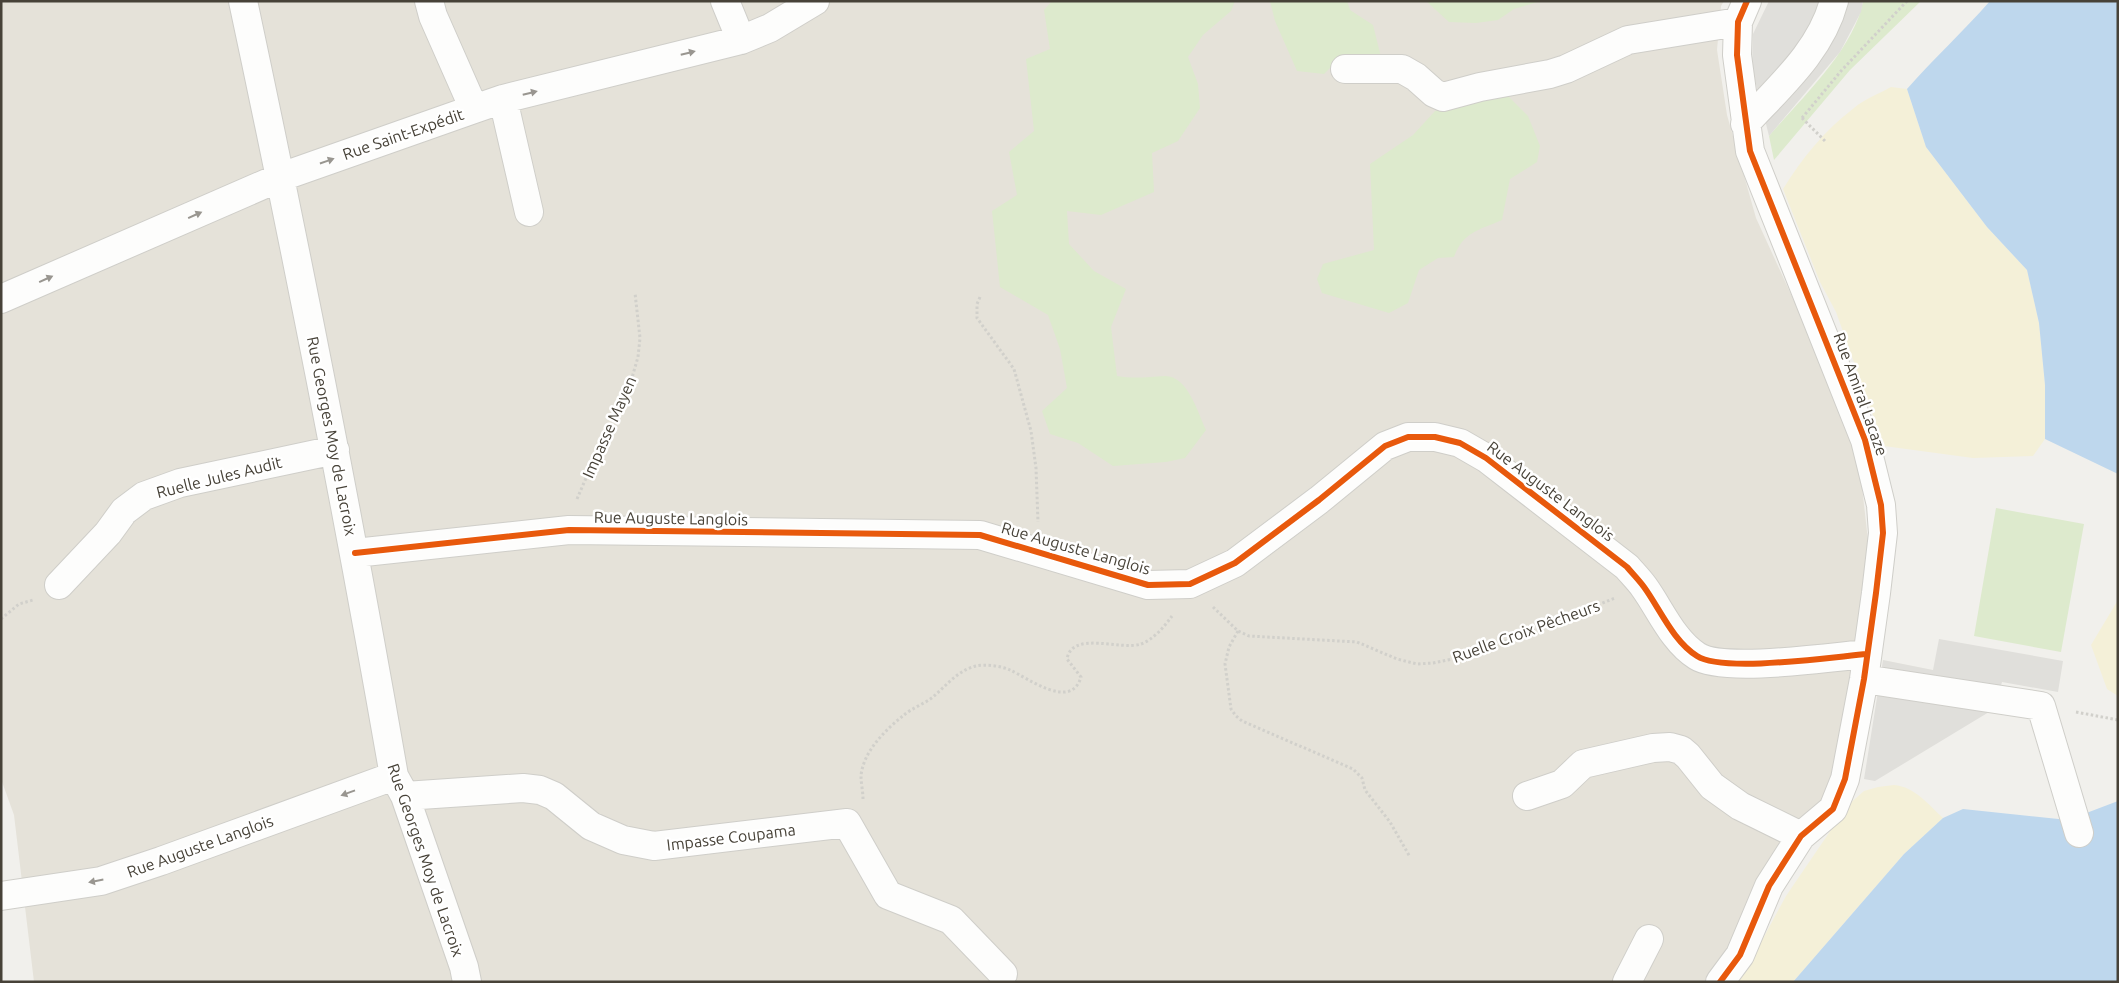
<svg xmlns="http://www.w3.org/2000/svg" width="2119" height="983" font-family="Ubuntu,sans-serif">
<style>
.residential{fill:#e5e2d9}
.green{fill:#ddeacd}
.sand{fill:#f4f0d8}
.parking{fill:#e0dfdb}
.water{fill:#bed7ed}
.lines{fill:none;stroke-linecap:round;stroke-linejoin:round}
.minor-casing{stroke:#cfcec9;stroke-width:30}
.path{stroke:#d1d0cb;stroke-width:3;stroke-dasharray:2.5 2.5;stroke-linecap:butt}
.minor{stroke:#fdfdfc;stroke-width:28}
.cycleway-casing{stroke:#fff;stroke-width:9}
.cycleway{stroke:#e8590c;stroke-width:6}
.oneway{fill:#999690}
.labels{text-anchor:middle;stroke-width:5;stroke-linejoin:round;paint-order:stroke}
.street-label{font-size:16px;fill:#474238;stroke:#fff}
</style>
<rect width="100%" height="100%" fill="#f1f0ec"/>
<path class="residential" d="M 1,1 L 1724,1 L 1721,6 L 1717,50 L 1727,115 L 1756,218 L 1805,325 L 1853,444 L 1861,478 L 1881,657 L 1853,783 L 1780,893 L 1731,982 L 34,982 L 14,815 L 1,779 Z"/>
<path class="green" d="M 1052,1 L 1235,1 L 1231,11 L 1203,35 L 1188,57 L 1198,84 L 1200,108 L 1178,141 L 1152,153 L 1154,192 L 1101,215 L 1067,211 L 1069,244 L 1094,271 L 1126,289 L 1111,327 L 1117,376 C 1134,379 1148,377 1165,376 C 1188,376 1198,413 1206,430 L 1185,458 L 1166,462 L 1113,466 L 1078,443 L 1050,434 L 1042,411 L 1067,388 L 1060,349 L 1048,315 L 1000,287 L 992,211 L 1017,195 L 1009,152 L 1034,131 L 1026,59 L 1050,49 L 1044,10 Z
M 1270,1 L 1347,1 L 1350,10 L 1373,25 L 1381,57 L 1334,64 L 1324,74 L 1297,71 L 1275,21 Z
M 1426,1 L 1541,1 L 1514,9 L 1498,20 L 1476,23 L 1449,22 Z
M 1863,1 L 1921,1 L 1850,70 L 1774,160 L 1769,136 C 1800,100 1855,48 1863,1 Z
M 1508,96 L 1528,116 L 1540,146 L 1537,162 L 1510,179 L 1502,220 C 1479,230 1463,232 1454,257 L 1438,258 L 1419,270 L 1408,303 L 1389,313 L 1322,293 L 1317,279 L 1323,264 L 1374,250 L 1370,164 L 1413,135 L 1435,111 Z
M 1996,508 L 2084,524 L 2061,652 L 1974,636 Z"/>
<path class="sand" d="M 1891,87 L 1907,89 L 1926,147 L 1987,227 L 2027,270 L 2039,323 L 2045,385 L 2045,439 L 2033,456 L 1973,458 L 1884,446 L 1836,312 L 1820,282 L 1783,189 C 1803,157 1824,131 1854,108 C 1864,99 1879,94 1891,87 Z
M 2118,600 L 2118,696 L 2107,689 L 2091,645 Z
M 1894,785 C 1915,787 1928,804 1943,818 L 1904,854 L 1793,982 L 1735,982 L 1752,959 L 1786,896 L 1848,805 L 1864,791 L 1878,787 Z"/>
<path class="parking" d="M 1769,1 L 1863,1 L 1861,12 L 1840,52 L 1769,136 L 1752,68 L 1753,34 Z
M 1939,639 L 2063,661 L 2058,692 L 2002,682 L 1994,709 L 1875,781 L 1864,779 L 1883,660 L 1933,670 Z"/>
<path class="water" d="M 1990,1 L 2118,1 L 2118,474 L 2045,439 L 2045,385 L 2039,323 L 2027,270 L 1987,227 L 1926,147 L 1907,89 C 1933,59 1963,32 1990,1 Z
M 2118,801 L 2118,982 L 1793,982 L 1904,854 L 1943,818 L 1963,809 L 2068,820 Z"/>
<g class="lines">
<g class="minor-casing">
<path id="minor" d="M 243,1 C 298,259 349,517 394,776 L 405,796 L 464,967 L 467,982
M 429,1 L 433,16 L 474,109
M 725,1 L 741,40
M 1345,69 L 1402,69 L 1416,77 L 1434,93 L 1443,97 L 1480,87 L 1550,74 L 1566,69 L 1628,40 L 1738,22
M 503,99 L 529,212
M 1745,124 C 1779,87 1821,51 1834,1
M 1,299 L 281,177 L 474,109 L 503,99 L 741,40 L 770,28 L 815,1
M 355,553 L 569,530 L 980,535 L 1148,585 L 1190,584 L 1235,563 L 1319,500 L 1385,446 L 1408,437 L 1435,437 L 1460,443 L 1486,458 L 1627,567 C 1632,573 1639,580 1644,587 C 1660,609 1673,641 1697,656 C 1723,673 1832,657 1867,654
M 59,585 L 108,533 L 124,511 L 144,496 L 180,483 L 335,450
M 1864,679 L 2041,706 L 2079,833
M 405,796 L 523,788 L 540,790 L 554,796 L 591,826 L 623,840 L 654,846 L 847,823 L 888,895 L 951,920 L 1003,974
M 1527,796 L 1562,784 L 1583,764 L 1653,748 L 1670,747 L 1681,750 L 1688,756 L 1712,786 L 1740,806 L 1801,836
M 1,896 L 101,881 L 161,861 L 394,776
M 1627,982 L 1649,939
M 1720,982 L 1740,955 L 1769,886 L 1801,836 L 1833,809 L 1845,779 L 1864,679 L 1876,593 L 1883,533 L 1881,505 L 1865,440 L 1750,151 L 1737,55 L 1738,22 L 1747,1"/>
</g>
<path class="path" d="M 1802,118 L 1841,71 L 1907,1
M 1802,118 L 1826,142
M 980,297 L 977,304 L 977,318 L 1014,369 L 1031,431 L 1036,468 L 1038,522
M 577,499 L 595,457 L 629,388 L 638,357 L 640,338 L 635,293
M 1213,607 L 1238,631 L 1249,636 L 1357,642 L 1397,659 L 1417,664 L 1433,663 L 1457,658 L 1523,635 L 1615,598
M 1,619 L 19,604 L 33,600
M 1238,631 L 1229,647 L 1225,664 L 1231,709 L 1236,716 L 1242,721 L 1353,769 L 1362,778 L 1365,790 L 1390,822 L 1410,857
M 2076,712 L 2118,720
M 863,799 C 863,792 861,783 861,776 C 863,752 885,730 904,715 C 912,708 924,704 933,697 C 946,686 958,670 976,666 C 986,664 1001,666 1010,670 C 1028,678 1071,711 1081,677 L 1067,659 C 1072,630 1121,651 1141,644 C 1154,639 1164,627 1172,616"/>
<use href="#minor" class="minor"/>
<g class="cycleway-casing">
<path id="cycleway" d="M 355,553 L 569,530 L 980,535 L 1148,585 L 1190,584 L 1235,563 L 1319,500 L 1385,446 L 1408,437 L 1435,437 L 1460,443 L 1486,458 L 1627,567 C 1632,573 1639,580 1644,587 C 1660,609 1673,641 1697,656 C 1723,673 1832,657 1867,654
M 1720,982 L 1740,955 L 1769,886 L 1801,836 L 1833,809 L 1845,779 L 1864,679 L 1876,593 L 1883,533 L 1881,505 L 1865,440 L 1750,151 L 1737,55 L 1738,22 L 1747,1"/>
</g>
<use href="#cycleway" class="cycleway"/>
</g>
<defs><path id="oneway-solid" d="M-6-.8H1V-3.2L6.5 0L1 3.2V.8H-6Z" transform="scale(1.25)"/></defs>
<g class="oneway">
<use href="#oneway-solid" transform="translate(688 53) rotate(-14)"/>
<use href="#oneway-solid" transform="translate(530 93) rotate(-14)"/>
<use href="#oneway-solid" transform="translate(327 161) rotate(-19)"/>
<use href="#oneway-solid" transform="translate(195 215) rotate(-24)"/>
<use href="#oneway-solid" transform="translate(46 279) rotate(-24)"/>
<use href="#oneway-solid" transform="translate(348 793) rotate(160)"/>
<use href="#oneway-solid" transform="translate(96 881) rotate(169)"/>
</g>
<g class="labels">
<g class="street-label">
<text transform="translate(403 134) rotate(-19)" y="6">Rue Saint-Expédit</text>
<text transform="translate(1861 394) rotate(70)" y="6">Rue Amiral Lacaze</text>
<text transform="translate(609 427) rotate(-66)" y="6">Impasse Mayen</text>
<text transform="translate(332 436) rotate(79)" y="6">Rue Georges Moy de Lacroix</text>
<text transform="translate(219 477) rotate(-14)" y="6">Ruelle Jules Audit</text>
<text transform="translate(1551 491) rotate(37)" y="6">Rue Auguste Langlois</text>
<text transform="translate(671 518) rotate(1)" y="6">Rue Auguste Langlois</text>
<text transform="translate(1076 548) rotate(16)" y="6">Rue Auguste Langlois</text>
<text transform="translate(1526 631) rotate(-20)" y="6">Ruelle Croix Pêcheurs</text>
<text transform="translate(731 837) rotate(-7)" y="6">Impasse Coupama</text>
<text transform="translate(200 846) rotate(-20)" y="6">Rue Auguste Langlois</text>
<text transform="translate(426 860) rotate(71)" y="6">Rue Georges Moy de Lacroix</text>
</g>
</g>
<rect width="2119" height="983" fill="none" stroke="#474238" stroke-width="5"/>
</svg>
